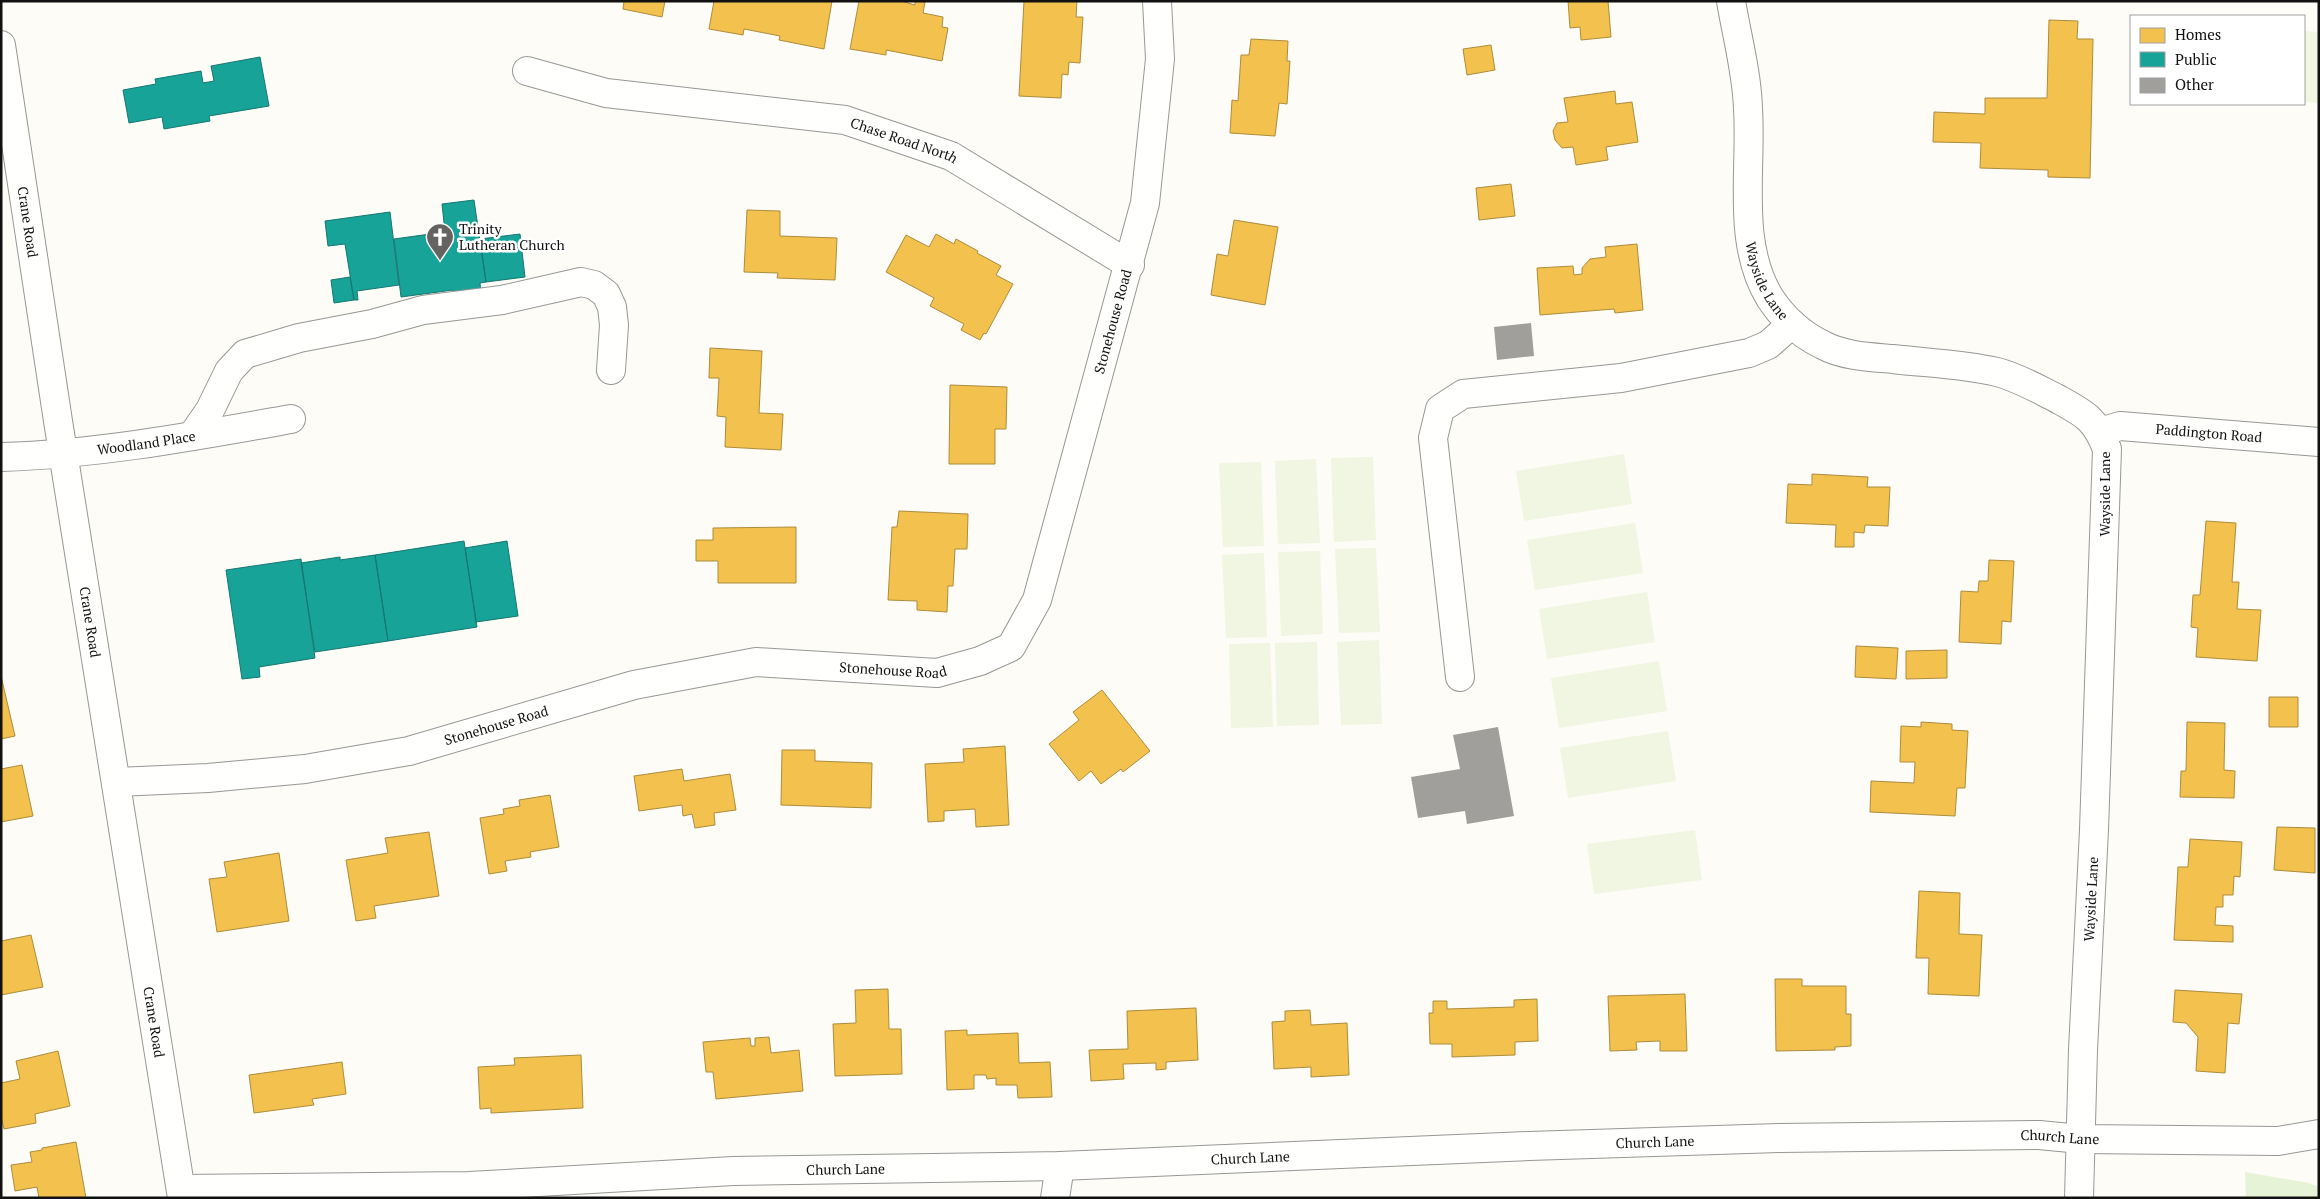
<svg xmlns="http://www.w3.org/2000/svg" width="2320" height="1199" font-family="'PT Serif',serif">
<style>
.green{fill:#e7f3d7}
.pitch{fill:#f0f6e1}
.homes{fill:#f2c14e;stroke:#ae8c3c}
.public{fill:#17a398;stroke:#157770}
.building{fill:#a19f9c}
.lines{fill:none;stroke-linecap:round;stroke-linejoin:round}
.minor-casing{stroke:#979795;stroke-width:30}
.minor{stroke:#fffffe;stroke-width:28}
.labels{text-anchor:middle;stroke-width:5;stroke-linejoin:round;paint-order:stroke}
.street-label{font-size:14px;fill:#111;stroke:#fff}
.poi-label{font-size:14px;fill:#111;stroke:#fff;text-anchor:start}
</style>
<rect width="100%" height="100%" fill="#fdfcf7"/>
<path class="green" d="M 2245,1172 L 2309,1183 L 2319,1187 L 2319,1198 L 2246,1198 Z"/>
<path class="pitch" d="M 2304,31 L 2319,32 L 2319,103 L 2304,102 Z
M 1624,454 L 1632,504 L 1524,521 L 1516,471 Z
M 1373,457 L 1376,540 L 1334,542 L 1331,458 Z
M 1316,459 L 1320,543 L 1278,544 L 1275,461 Z
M 1261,462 L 1264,546 L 1223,547 L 1219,463 Z
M 1635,523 L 1643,573 L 1535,590 L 1527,540 Z
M 1376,548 L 1380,632 L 1339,633 L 1335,549 Z
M 1320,551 L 1323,634 L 1281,636 L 1278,552 Z
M 1264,553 L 1267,637 L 1226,638 L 1222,555 Z
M 1647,592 L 1655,642 L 1547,659 L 1539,609 Z
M 1379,640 L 1382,724 L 1341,725 L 1337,642 Z
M 1317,642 L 1319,725 L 1277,726 L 1275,643 Z
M 1270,643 L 1273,727 L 1231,728 L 1229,644 Z
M 1659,661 L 1667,711 L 1559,728 L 1551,678 Z
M 1668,731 L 1676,781 L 1568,798 L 1560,748 Z
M 1695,830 L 1702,880 L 1594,894 L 1587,844 Z"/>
<path class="homes" d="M 624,1 L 665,1 L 662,17 L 623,9 Z
M 714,1 L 832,1 L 824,49 L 779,40 L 780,36 L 744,29 L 743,35 L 709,29 Z
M 859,1 L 901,1 L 915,5 L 915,1 L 925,2 L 923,13 L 943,17 L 942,27 L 948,28 L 942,61 L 886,50 L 886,55 L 850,49 Z
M 1024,1 L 1077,1 L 1076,17 L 1083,17 L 1080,63 L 1069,62 L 1068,75 L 1062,74 L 1061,98 L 1019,96 Z
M 1568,1 L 1608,1 L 1611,37 L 1581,40 L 1580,27 L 1570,28 Z
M 2049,20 L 2078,21 L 2077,39 L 2093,39 L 2090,178 L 2048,177 L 2048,170 L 1980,168 L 1981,143 L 1933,142 L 1934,112 L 1985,114 L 1985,98 L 2047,98 Z
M 1251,39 L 1288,41 L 1287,61 L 1290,61 L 1287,104 L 1279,103 L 1275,136 L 1230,133 L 1232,100 L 1238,101 L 1241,55 L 1249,55 Z
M 1491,45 L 1495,70 L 1467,75 L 1463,49 Z
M 1615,91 L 1616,104 L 1632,102 L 1638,142 L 1606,147 L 1608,160 L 1576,165 L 1573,147 L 1562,148 L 1555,140 L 1553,131 L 1557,123 L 1568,122 L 1564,98 Z
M 1511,184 L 1515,216 L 1479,220 L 1476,188 Z
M 747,210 L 780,211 L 780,236 L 837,238 L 835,280 L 777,278 L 778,273 L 744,272 Z
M 1234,220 L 1278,227 L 1265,305 L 1211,295 L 1217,254 L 1228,256 Z
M 936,234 L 954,244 L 956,239 L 978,251 L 977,253 L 1001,266 L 996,275 L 1013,284 L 986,334 L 984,333 L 980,340 L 961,330 L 964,324 L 930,306 L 934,298 L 886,272 L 906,235 L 929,247 Z
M 1637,244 L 1643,310 L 1615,313 L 1614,309 L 1540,315 L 1537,268 L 1573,266 L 1574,275 L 1582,274 L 1582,268 L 1590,259 L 1606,257 L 1605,247 Z
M 710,348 L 762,351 L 759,413 L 783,414 L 781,450 L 725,447 L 726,417 L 717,416 L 719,378 L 709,378 Z
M 950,385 L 1007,387 L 1006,429 L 995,429 L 995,464 L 949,464 Z
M 1812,474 L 1868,477 L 1867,487 L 1890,487 L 1888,526 L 1865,525 L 1864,533 L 1854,532 L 1854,547 L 1835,547 L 1836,525 L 1786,523 L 1788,484 L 1812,485 Z
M 899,511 L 968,514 L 967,549 L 955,549 L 953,586 L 948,586 L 947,612 L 917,610 L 917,601 L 888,600 L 892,527 L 897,527 Z
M 2206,521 L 2236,523 L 2232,582 L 2239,582 L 2237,609 L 2261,610 L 2257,661 L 2196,657 L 2198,628 L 2191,627 L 2193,595 L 2200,595 Z
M 796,527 L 796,583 L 718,583 L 718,561 L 696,561 L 696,540 L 713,540 L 713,528 Z
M 1989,560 L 2014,561 L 2011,622 L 2002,621 L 2001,644 L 1959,642 L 1961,591 L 1978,592 L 1979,581 L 1988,581 Z
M 1856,646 L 1898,648 L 1896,679 L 1855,677 Z
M 1947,650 L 1947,678 L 1906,679 L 1906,651 Z
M 1,676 L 15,736 L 1,739 Z
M 1102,690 L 1150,751 L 1123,772 L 1121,769 L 1101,784 L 1091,771 L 1079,781 L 1049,744 L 1079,720 L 1073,712 Z
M 2269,697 L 2298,697 L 2298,727 L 2269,727 Z
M 1921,722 L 1952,724 L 1952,730 L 1968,731 L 1965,788 L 1957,788 L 1955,816 L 1870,812 L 1871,781 L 1914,783 L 1915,762 L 1900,762 L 1901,726 L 1921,727 Z
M 2187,722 L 2225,723 L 2224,770 L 2235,771 L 2234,798 L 2180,797 L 2181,771 L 2186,771 Z
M 1005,746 L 1009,825 L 976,827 L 975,809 L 944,811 L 944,821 L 928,822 L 925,764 L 964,762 L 963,749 Z
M 782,750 L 815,750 L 815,761 L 872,763 L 871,808 L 781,805 Z
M 22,765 L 33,816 L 1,822 L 1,769 Z
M 682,769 L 684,781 L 730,774 L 736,810 L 714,813 L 715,825 L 695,828 L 692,814 L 683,816 L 682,805 L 639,811 L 634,776 Z
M 550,795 L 559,847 L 530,852 L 531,857 L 505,861 L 507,871 L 489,874 L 480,818 L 504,814 L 503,809 L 520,806 L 519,800 Z
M 2277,827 L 2315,828 L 2315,873 L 2274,870 Z
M 429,832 L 439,896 L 374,906 L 376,918 L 356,921 L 346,860 L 388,853 L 385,838 Z
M 2190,839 L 2242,842 L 2240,877 L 2234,876 L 2233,895 L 2223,895 L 2223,907 L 2216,907 L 2215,925 L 2233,926 L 2233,942 L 2174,940 L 2178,867 L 2188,867 Z
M 279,853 L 289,921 L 217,932 L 209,879 L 227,877 L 224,862 Z
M 1919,891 L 1960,893 L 1959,934 L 1982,935 L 1979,996 L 1928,994 L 1929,958 L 1916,958 Z
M 31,935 L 43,987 L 1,995 L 1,941 Z
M 1775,979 L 1802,979 L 1802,986 L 1846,986 L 1846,1014 L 1851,1014 L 1851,1046 L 1835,1047 L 1835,1050 L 1776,1051 Z
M 888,989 L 889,1029 L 901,1029 L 902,1074 L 835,1076 L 833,1024 L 856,1023 L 855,990 Z
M 2175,990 L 2242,994 L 2239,1024 L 2228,1023 L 2225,1073 L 2196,1071 L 2198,1037 L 2186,1023 L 2173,1022 Z
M 1685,994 L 1687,1051 L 1660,1051 L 1660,1041 L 1636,1042 L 1637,1050 L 1610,1051 L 1608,996 Z
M 1537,999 L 1538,1041 L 1515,1042 L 1515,1055 L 1452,1057 L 1452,1044 L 1430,1044 L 1429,1013 L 1433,1013 L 1433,1001 L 1447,1001 L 1447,1009 L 1514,1007 L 1514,1000 Z
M 1196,1008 L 1198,1060 L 1166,1062 L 1166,1069 L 1156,1070 L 1156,1063 L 1123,1064 L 1124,1079 L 1091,1081 L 1089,1050 L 1128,1049 L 1127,1011 Z
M 1310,1010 L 1311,1025 L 1347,1023 L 1349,1075 L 1311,1077 L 1311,1067 L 1274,1069 L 1272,1022 L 1285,1021 L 1285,1011 Z
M 967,1030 L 967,1035 L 1018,1033 L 1019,1063 L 1050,1062 L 1052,1097 L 1018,1098 L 1017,1085 L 996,1085 L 996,1078 L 987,1079 L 986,1075 L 974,1075 L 974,1089 L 947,1090 L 945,1031 Z
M 769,1037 L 771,1053 L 799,1050 L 803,1091 L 716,1099 L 713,1072 L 706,1072 L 703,1042 L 750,1038 L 751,1046 L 755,1046 L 755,1038 Z
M 58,1051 L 70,1106 L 35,1114 L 36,1123 L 4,1129 L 1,1116 L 1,1083 L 20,1079 L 16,1061 Z
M 581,1055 L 583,1108 L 491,1113 L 491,1108 L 480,1109 L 478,1067 L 515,1065 L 514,1058 Z
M 342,1062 L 346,1094 L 312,1099 L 314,1105 L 254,1113 L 249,1075 Z
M 76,1142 L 86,1198 L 39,1198 L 37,1187 L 15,1191 L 11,1165 L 32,1162 L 30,1152 L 42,1150 L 42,1148 Z"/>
<path class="public" d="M 260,57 L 269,106 L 209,116 L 210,121 L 164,129 L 162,117 L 129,123 L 123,90 L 156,84 L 155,79 L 201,71 L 203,83 L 214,81 L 211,66 Z
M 474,200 L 486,282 L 480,283 L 481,294 L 455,297 L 453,290 L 401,297 L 394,239 L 445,232 L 442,204 Z
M 390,212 L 399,285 L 357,291 L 358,300 L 354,300 L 345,244 L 328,246 L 325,221 Z
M 520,234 L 525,277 L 486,282 L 480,239 Z
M 350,277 L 354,300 L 334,303 L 331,280 Z
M 464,541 L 477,627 L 388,641 L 375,555 Z
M 507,541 L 518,616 L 476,622 L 465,548 Z
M 375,555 L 388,641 L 315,652 L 301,563 L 340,557 L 340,560 Z
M 301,559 L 315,658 L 259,667 L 260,677 L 242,679 L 226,570 Z"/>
<path class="building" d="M 1531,323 L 1534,356 L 1497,360 L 1494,327 Z
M 1498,727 L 1514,816 L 1467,824 L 1465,811 L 1418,818 L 1411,777 L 1460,769 L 1453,735 Z"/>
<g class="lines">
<g class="minor-casing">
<g id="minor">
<path id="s1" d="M 1731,1 C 1737,37 1747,73 1748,109 C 1752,170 1736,243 1770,298 C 1783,318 1802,335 1823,345 C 1843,356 1870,357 1893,359 C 1927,363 1963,364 1997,372 C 2017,377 2038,389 2056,398 C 2085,414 2095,418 2107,449 L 2094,830 L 2083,1050 L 2079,1198"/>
<path id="s2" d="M 1,45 L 58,421 L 182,1198"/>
<path id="s3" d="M 527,71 L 606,93 L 845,120 L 951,156 L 1130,265"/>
<path id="s4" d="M 2100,432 L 2120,426 L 2319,442"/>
<path d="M 192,436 L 210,410 L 229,371 L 245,354 L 299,338 L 372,324 L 423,310 L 502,300 L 581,282 L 594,285 L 606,294 L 612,307 L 614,325 L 611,370"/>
<path id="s5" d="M 1,457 C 99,454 195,436 291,419"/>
<path d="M 1460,677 L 1433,438 L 1440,409 L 1463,394 L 1621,378 L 1749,353 L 1768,345 L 1792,324"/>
<path id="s6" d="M 117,782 L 208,778 L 305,769 L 409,751 L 634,685 L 756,662 L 937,673 L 980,661 L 1011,647 L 1037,600 L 1145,203 L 1160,59 L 1157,1"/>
<path id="s7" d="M 181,1189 L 469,1186 L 733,1171 L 1060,1166 L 1529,1146 L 1779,1138 L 2039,1135 L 2081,1139 L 2278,1141 L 2319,1134"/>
<path d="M 1055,1198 L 1060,1166"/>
</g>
</g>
<use href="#minor" class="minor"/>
</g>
<defs>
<g id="church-pin" transform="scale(1.4375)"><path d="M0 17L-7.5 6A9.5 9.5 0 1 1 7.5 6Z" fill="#646362" stroke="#fff"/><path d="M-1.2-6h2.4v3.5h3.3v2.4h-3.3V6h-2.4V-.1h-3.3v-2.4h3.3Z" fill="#fff"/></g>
</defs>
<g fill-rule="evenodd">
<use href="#church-pin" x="440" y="237"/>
</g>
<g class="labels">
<g class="street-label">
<text dy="5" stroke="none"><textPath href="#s3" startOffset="385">Chase Road North</textPath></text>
<text dy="5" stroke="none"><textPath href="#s2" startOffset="179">Crane Road</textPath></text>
<text dy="5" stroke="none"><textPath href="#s1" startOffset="285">Wayside Lane</textPath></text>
<text dy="5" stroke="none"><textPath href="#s6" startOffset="1255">Stonehouse Road</textPath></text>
<text dy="5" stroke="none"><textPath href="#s4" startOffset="110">Paddington Road</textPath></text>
<text dy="5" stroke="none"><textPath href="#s5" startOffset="146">Woodland Place</textPath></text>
<text transform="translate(2105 494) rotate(-90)" y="5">Wayside Lane</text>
<text dy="5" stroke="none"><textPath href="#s2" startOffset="584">Crane Road</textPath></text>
<text dy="5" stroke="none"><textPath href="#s6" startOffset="790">Stonehouse Road</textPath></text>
<text dy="5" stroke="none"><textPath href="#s6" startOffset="385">Stonehouse Road</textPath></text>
<text transform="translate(2091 899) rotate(-87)" y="5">Wayside Lane</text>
<text dy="5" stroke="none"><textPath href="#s2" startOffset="989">Crane Road</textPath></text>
<text dy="5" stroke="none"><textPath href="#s7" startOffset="1880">Church Lane</textPath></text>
<text dy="5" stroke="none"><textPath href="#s7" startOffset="1475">Church Lane</textPath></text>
<text dy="5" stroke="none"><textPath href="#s7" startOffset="1070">Church Lane</textPath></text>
<text dy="5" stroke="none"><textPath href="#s7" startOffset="665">Church Lane</textPath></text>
</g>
<g class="poi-label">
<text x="459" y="234">Trinity<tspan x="459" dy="16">Lutheran Church</tspan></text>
</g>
</g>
<rect width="2320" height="1199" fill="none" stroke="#111111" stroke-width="5"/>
<rect x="2130" y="15" width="175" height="90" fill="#ffffff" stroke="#a0a0a0"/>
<rect x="2140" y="28" width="25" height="15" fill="#f2c14e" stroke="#a0a0a0"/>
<text x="2175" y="40" font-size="15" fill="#111111">Homes</text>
<rect x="2140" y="52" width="25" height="15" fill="#17a398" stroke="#a0a0a0"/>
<text x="2175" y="65" font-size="15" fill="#111111">Public</text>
<rect x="2140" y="78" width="25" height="15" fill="#a19f9c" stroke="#a0a0a0"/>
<text x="2175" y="90" font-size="15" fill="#111111">Other</text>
</svg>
